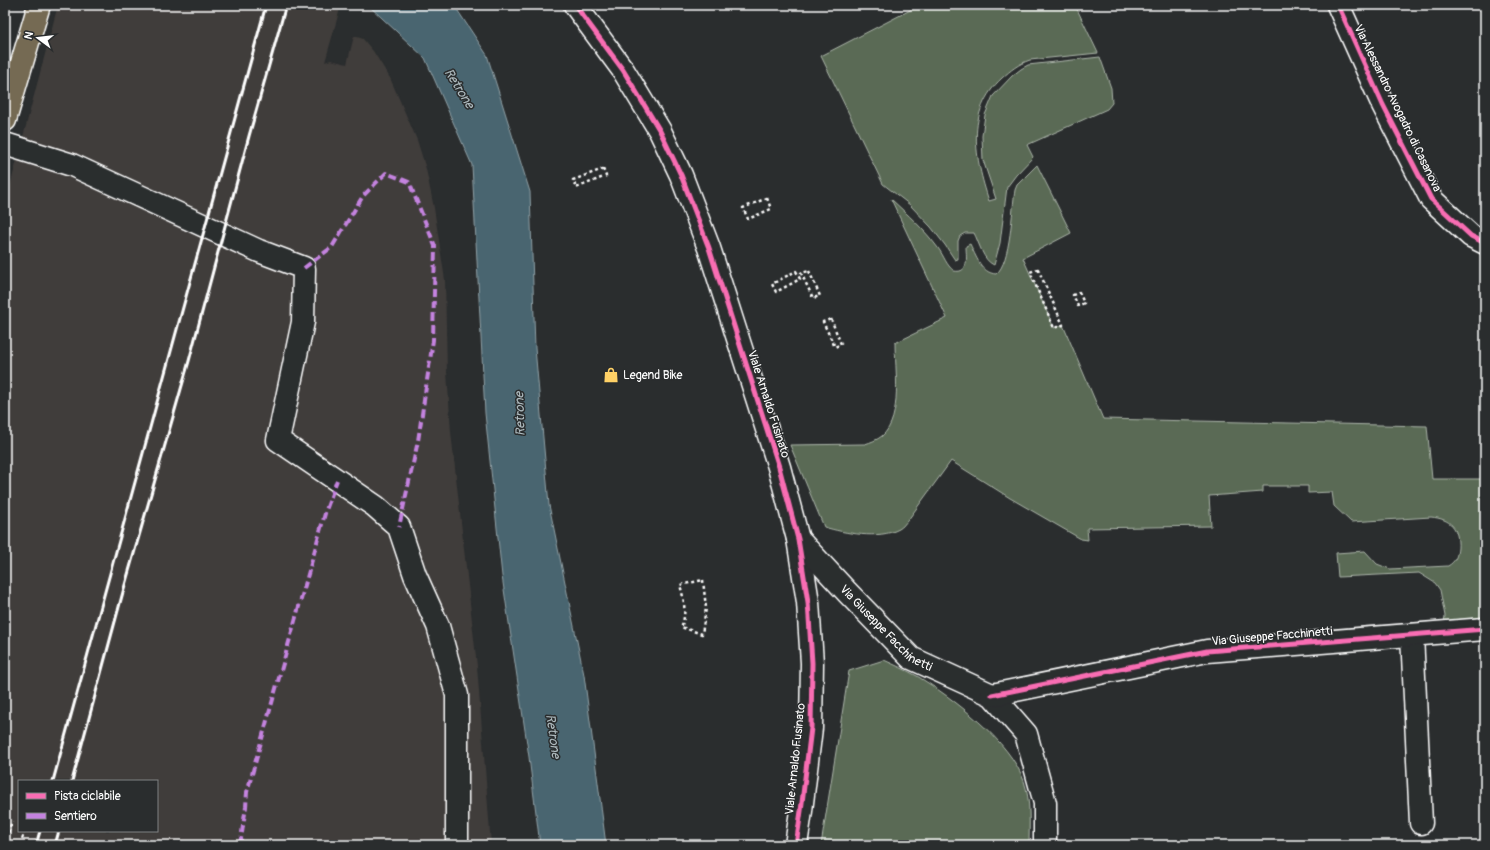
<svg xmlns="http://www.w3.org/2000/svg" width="1490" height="850" font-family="Pangolin,sans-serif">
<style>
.built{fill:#403d3b;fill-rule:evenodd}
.green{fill:#5a6b55;stroke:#acb5aa}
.water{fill:#4a656f;stroke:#92a3a9}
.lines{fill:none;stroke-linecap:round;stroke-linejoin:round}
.minor-casing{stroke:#fff;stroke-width:25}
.major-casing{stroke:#fff;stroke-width:25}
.path{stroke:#fff;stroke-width:2.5;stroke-dasharray:3 3;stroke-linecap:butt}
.minor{stroke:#2a2d2e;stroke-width:22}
.major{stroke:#746b52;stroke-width:22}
.rail{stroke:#fff;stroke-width:3}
.quiet{stroke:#c483df;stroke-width:4;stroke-dasharray:8 4;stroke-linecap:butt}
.cycleway-casing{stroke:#2a2d2e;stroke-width:8}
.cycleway{stroke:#f96db3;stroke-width:5}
.labels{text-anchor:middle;stroke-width:3;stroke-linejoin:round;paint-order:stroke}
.street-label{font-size:12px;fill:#fff;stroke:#2a2d2e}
.poi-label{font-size:12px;fill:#fff;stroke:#2a2d2e;text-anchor:start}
.water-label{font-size:13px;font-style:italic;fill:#aebabe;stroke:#2a2d2e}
</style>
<rect width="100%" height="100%" fill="#2a2d2e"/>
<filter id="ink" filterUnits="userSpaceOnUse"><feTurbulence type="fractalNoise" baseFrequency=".025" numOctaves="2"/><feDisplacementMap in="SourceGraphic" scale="8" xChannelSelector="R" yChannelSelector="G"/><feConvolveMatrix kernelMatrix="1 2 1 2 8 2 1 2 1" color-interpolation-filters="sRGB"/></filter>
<g filter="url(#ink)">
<path class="built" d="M 58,5 L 341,5 L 325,62 L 331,60 L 347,64 L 354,36 L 363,39 L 373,51 L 390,78 L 417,140 L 426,169 L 434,208 L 445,280 L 447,372 L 451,432 L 477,666 L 491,845 L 5,845 L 5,205 ZM 19,781 L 157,781 L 157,831 L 19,831 Z"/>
<path class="green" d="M 920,5 L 1075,5 L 1098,53 L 1030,60 C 1018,64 1011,70 1002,78 C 965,112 975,158 989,201 L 996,199 L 983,160 L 982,136 L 985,115 L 993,96 L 1012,76 L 1021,69 L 1028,65 L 1100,57 L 1111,88 L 1112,103 L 1107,109 L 1027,145 L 1033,157 L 1016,175 L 1007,187 L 1000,243 L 994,265 C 983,261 979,242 974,233 L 965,233 L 960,236 L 958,241 L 958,259 L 955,260 L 945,245 L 931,227 L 910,205 L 883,184 L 821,56 Z
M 1037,165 L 1071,233 L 1023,258 L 1054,328 L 1063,325 L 1103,419 L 1427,426 L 1432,479 L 1485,479 L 1485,620 L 1444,622 L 1445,616 L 1440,590 L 1435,583 L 1419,573 L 1338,577 L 1336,553 L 1365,551 L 1377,564 L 1390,569 L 1448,566 C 1456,561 1457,556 1458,548 C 1459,528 1451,519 1431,517 L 1351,522 L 1334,506 L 1332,492 L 1308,493 L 1308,486 L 1263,486 L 1263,492 L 1209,496 L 1211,526 L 1087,528 L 1088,540 L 1081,539 L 1010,498 L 951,461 L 908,520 C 905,523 903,527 899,529 C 879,540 844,533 824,527 L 790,445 L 865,444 C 871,442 877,440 882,436 C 903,418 895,368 895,343 L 947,318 L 891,199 C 907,214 925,230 938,248 C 944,256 946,265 954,271 C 970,274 966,256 966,246 L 970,244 C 976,256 981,273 996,274 C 1011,263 1012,208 1015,190 L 1017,185 Z
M 884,660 C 895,665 906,670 917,676 C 953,698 1010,741 1024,781 C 1031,802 1029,824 1029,845 L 821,845 L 849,671 Z"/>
<path class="water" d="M 368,5 L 454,5 L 487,55 L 530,192 L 535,348 L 549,505 L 584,675 L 606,845 L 540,845 L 529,757 L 502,576 L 485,413 L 472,165 L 425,58 Z"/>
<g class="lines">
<g class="minor-casing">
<g id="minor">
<path d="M 575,5 L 623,70 L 660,131 L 681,175 L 709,248 L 779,467 L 798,539 L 808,602 L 812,663 L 811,728 L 801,811 L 796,845"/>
<path d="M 1338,5 L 1383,105 L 1431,199 L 1471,236 L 1485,243"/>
<path d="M 5,144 L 72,165 L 259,251 L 304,268 L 303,322 L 278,440 L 375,506 L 399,527 L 415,575 L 438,626 L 457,695 L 457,845"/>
<path id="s1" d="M 798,539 L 847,592 L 911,658 L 992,695 L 1026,734 L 1045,803 L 1045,845"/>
<path d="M 1412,635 L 1421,823"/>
<path d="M 992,695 L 1207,651 L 1485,629"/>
</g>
</g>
<g class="major-casing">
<path id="major" d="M 5,120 L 39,5"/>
</g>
<path class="path" d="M 603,169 L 606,176 L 576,188 L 573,180 Z
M 767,198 L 771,209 L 748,219 L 743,208 Z
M 1038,269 L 1063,325 L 1054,328 L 1030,272 Z
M 796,271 L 800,279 L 776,292 L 772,284 Z
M 809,271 L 820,296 L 813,298 L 801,273 Z
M 1079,292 L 1084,303 L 1078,306 L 1073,295 Z
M 831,319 L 841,344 L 835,347 L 823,322 Z
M 703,580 L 706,608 L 702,634 L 681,627 C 687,615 684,598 680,585 Z
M 5,844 L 12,821
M 21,845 L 24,831"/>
<use href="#minor" class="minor"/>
<use href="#major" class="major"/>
<path class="rail" d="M 53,781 L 266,5
M 72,781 L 123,592 L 189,361 L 249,136 L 286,5
M 36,845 L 40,831
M 55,845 L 59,831"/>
<path class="quiet" d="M 304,268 L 332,247 L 363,196 L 386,173 L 409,182 L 435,246 L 433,340 L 418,441 L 399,527
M 240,845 L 246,807 L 247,792 L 326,510 L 337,480"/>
<g class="cycleway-casing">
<path id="cycleway" d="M 575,5 L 623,70 L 660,131 L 681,175 L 709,248 L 779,467 L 798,539 L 808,602 L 812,663 L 811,728 L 801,811 L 796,845
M 1338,5 L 1383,105 L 1431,199 L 1471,236 L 1485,243
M 992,695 L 1207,651 L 1485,629"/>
</g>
<use href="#cycleway" class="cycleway"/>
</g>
</g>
<defs>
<g id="shop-bare" transform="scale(1.2)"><path d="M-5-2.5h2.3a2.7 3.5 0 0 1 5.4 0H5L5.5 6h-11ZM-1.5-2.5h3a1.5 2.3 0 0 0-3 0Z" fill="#ffd166" stroke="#2a2d2e" stroke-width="2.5" paint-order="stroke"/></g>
</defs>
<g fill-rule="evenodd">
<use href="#shop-bare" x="611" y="375"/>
</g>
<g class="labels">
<g class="street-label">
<text transform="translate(1398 108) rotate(64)" y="4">Via Alessandro Avogadro di Casanova</text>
<text transform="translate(769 404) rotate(72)" y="4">Viale Arnaldo Fusinato</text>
<text dy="4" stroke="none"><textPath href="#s1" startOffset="126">Via Giuseppe Facchinetti</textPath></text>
<text transform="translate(1272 636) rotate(-5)" y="4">Via Giuseppe Facchinetti</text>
<text transform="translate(795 759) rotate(-84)" y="4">Viale Arnaldo Fusinato</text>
</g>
<g class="poi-label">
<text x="623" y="379">Legend Bike</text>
</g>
<g class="water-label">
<text transform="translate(460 88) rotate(58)" y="5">Retrone</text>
<text transform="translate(519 414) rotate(-92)" y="5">Retrone</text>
<text transform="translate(554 736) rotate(82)" y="5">Retrone</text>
</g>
</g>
<rect width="1490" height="850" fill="none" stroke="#2a2d2e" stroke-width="20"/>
<rect x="10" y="10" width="1470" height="830" fill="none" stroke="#fff" stroke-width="1.5" filter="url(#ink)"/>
<rect x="18" y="780" width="140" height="52" fill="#2a2d2e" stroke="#7f8182"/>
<rect x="26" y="793" width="20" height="6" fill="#f96db3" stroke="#7f8182"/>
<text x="54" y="800" font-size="12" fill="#ffffff">Pista ciclabile</text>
<rect x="26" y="813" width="20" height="6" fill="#c483df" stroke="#7f8182"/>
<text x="54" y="820" font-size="12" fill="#ffffff">Sentiero</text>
<g transform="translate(38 38) rotate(285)" stroke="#2a2d2e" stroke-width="3" paint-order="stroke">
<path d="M0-3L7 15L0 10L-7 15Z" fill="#ffffff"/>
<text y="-6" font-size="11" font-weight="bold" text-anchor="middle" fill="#ffffff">N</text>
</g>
</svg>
